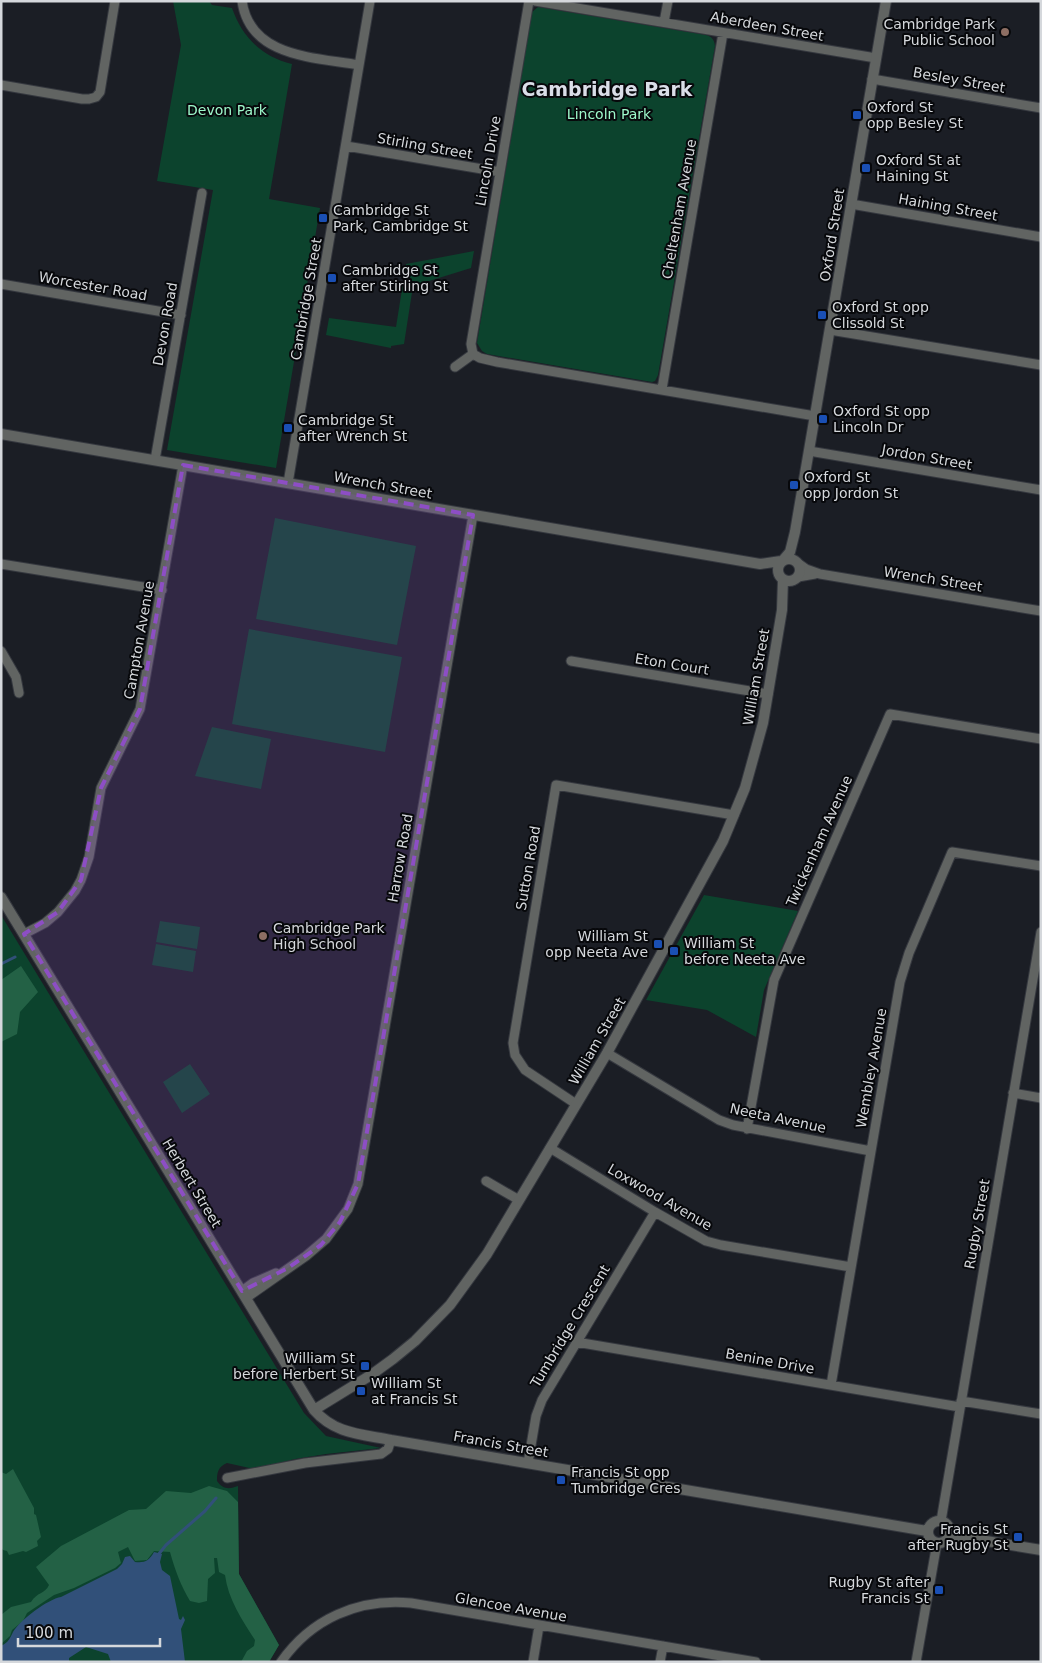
<svg xmlns="http://www.w3.org/2000/svg" width="1042" height="1663" font-family="'DejaVu Sans',sans-serif">
<style>
.green{fill:#0c432d}
.forest{fill:#236145}
.water{fill:#315079}
.lines{fill:none;stroke-linecap:round;stroke-linejoin:round}
.stream{stroke:#315079;stroke-width:3}
.minor-casing{stroke:#35383f;stroke-width:11}
.tertiary-casing{stroke:#35383f;stroke-width:12}
.minor{stroke:#616462;stroke-width:9}
.tertiary{stroke:#616462;stroke-width:10}
.marked{fill:#8d4ec5;fill-opacity:0.2;stroke:#8d4ec5;stroke-width:4;stroke-dasharray:10 6;stroke-linejoin:round}
.education-dot{fill:#8d6e63;stroke:#07080b;stroke-width:2}
.transit-dot{fill:#1a4fb4;stroke:#07080b;stroke-width:2}
.labels{text-anchor:middle;stroke-width:4;stroke-linejoin:round;paint-order:stroke}
.poi-label{font-size:14px;fill:#d5d8dc;stroke:#07080b;text-anchor:start}
.street-label{font-size:14px;fill:#d5d8dc;stroke:#07080b}
.park-label{font-size:14px;fill:#9df8ca;stroke:#07080b}
.district-label{font-size:19px;font-weight:bold;fill:#dadee8;stroke:#07080b}
</style>
<rect width="100%" height="100%" fill="#1b1e25"/>
<path class="green" d="M 173,1 L 209,1 L 212,5 L 232,8 C 242,37 262,57 292,64 L 269,199 L 320,208 L 276,468 L 167,450 L 213,190 L 157,181 L 181,45 Z
M 538,7 L 706,35 C 712,37 714,39 715,46 L 658,375 L 655,381 L 652,382 L 487,354 L 482,351 L 477,343 L 532,12 Z
M 474,251 L 471,268 L 413,286 L 404,344 L 391,346 L 391,348 L 326,335 L 329,318 L 396,327 L 406,264 Z
M 275,518 L 416,546 L 397,645 L 256,619 Z
M 249,629 L 402,657 L 385,752 L 232,724 Z
M 212,727 L 271,739 L 261,789 L 195,776 Z
M 704,895 L 798,911 L 764,990 L 756,1037 L 707,1010 L 646,1000 Z
M 1,915 L 304,1413 L 326,1436 L 381,1448 L 326,1454 L 295,1459 L 254,1469 L 227,1463 C 218,1467 217,1472 217,1481 C 223,1490 230,1489 238,1486 L 239,1574 L 279,1645 L 269,1662 L 1,1662 Z
M 160,921 L 200,927 L 197,949 L 156,942 Z
M 156,944 L 196,951 L 193,972 L 152,965 Z
M 190,1064 L 210,1094 L 182,1113 L 163,1082 Z"/>
<path class="forest" d="M 21,966 L 38,992 L 20,1012 L 17,1034 L 1,1042 L 1,980 Z
M 13,1469 L 34,1508 L 34,1514 L 36,1515 L 41,1537 L 37,1541 L 38,1546 L 26,1552 L 23,1551 L 9,1555 L 7,1551 L 3,1550 L 1,1547 L 1,1472 L 6,1474 Z
M 209,1486 L 227,1491 L 238,1502 L 239,1574 L 279,1645 L 269,1662 L 241,1662 L 247,1651 L 254,1646 L 255,1640 C 242,1620 228,1599 225,1575 L 219,1572 L 217,1558 L 214,1558 L 215,1573 L 208,1579 L 207,1601 L 199,1603 L 190,1601 C 181,1586 175,1570 170,1552 L 154,1551 L 147,1560 L 135,1561 L 128,1547 L 118,1552 L 121,1563 L 115,1568 L 74,1588 L 54,1595 L 27,1613 L 23,1621 L 12,1630 L 10,1636 L 1,1644 L 1,1615 L 11,1607 L 31,1602 C 37,1592 45,1594 49,1585 L 36,1567 L 61,1546 L 129,1510 L 146,1509 L 166,1491 L 191,1493 Z"/>
<path class="water" d="M 154,1552 L 162,1554 L 160,1562 L 162,1570 L 170,1576 L 179,1619 L 181,1620 L 183,1616 L 185,1620 L 181,1629 L 185,1662 L 111,1662 L 108,1654 L 86,1647 L 69,1658 L 69,1662 L 1,1662 L 1,1646 C 9,1642 10,1638 13,1632 C 20,1620 48,1599 61,1597 L 117,1569 L 122,1564 L 125,1557 L 130,1556 L 135,1562 C 145,1563 149,1561 154,1552 Z"/>
<g class="lines">
<path class="stream" d="M 1,964 L 15,957
M 158,1555 L 166,1545 L 205,1511 L 216,1498"/>
<g class="minor-casing">
<path id="minor" d="M 242,1 C 250,58 315,57 359,65
M 529,1 L 471,344 L 473,354 L 480,358 L 497,362 L 815,416
M 535,1 L 876,58
M 664,22 L 668,1
M 872,79 L 1041,108
M 1,85 L 82,99 L 89,99 L 96,97 L 100,92 L 115,1
M 346,146 L 500,172
M 851,204 L 1041,237
M 1,284 L 181,315
M 830,330 L 1041,365
M 455,367 L 473,354
M 662,389 L 723,33
M 809,451 L 1041,490
M 155,460 L 202,193
M 288,483 L 370,1
M 1,564 L 162,590
M 799,564 L 806,569 L 820,574 L 1041,611
M 798,577 L 815,574
M 1,651 L 16,677 L 19,693
M 571,661 L 768,694
M 24,934 L 45,923 L 58,912 L 75,891 L 81,880 L 89,857 L 101,788 L 140,709 L 183,465
M 607,1053 L 719,1120 L 733,1125 L 871,1151
M 1013,1093 L 1041,1098
M 576,1104 L 525,1070 L 515,1055 L 513,1043 L 556,785 L 734,815
M 747,1129 L 774,980 L 890,714 L 1041,739
M 550,1148 L 655,1212 L 706,1241 L 721,1245 L 851,1267
M 486,1181 L 519,1200
M 242,1291 L 253,1283 L 276,1273
M 246,1298 L 306,1256 L 326,1239 L 348,1209 L 358,1184 L 473,515
M 576,1342 L 960,1407
M 831,1385 L 900,982 L 909,953 L 952,852 L 1041,866
M 961,1401 L 1041,1414
M 528,1463 L 536,1416 L 542,1400 L 655,1212
M 227,1478 L 305,1463 L 381,1454 L 388,1449 L 391,1440
M 941,1521 L 1041,932
M 281,1662 C 311,1619 358,1598 411,1603 L 756,1662
M 533,1662 L 539,1626
M 660,1662 L 663,1646
M 916,1662 L 937,1543"/>
</g>
<g class="tertiary-casing">
<path id="tertiary" d="M 1,434 L 760,564 L 781,561
M778 570a11 11 0 1 1 22 0a11 11 0 1 1-22 0Z
M 784,559 L 790,552 L 795,532 L 886,1
M 1,897 L 314,1410 C 335,1434 361,1434 391,1440 L 927,1531
M 314,1410 L 371,1375 L 393,1359 L 415,1341 L 450,1305 L 487,1254 L 607,1053 L 723,841 L 745,788 L 763,723 L 782,610 L 783,579
M928 1532a11 11 0 1 1 22 0a11 11 0 1 1-22 0Z
M 950,1535 L 1041,1550"/>
</g>
<use href="#minor" class="minor"/>
<use href="#tertiary" class="tertiary"/>
</g>
<path class="marked" d="M 183,465 L 473,515 L 358,1184 L 340,1222 L 321,1245 L 288,1268 L 242,1291 L 24,934 L 58,912 L 81,880 L 101,788 L 140,709 Z"/>
<g class="education-dot">
<circle cx="1005" cy="32" r="5"/>
<circle cx="263" cy="936" r="5"/>
</g>
<g class="transit-dot">
<rect x="852" y="110" width="10" height="10" rx="2.5"/>
<rect x="861" y="163" width="10" height="10" rx="2.5"/>
<rect x="318" y="213" width="10" height="10" rx="2.5"/>
<rect x="327" y="273" width="10" height="10" rx="2.5"/>
<rect x="817" y="310" width="10" height="10" rx="2.5"/>
<rect x="818" y="414" width="10" height="10" rx="2.5"/>
<rect x="283" y="423" width="10" height="10" rx="2.5"/>
<rect x="789" y="480" width="10" height="10" rx="2.5"/>
<rect x="653" y="939" width="10" height="10" rx="2.5"/>
<rect x="669" y="946" width="10" height="10" rx="2.5"/>
<rect x="360" y="1361" width="10" height="10" rx="2.5"/>
<rect x="356" y="1386" width="10" height="10" rx="2.5"/>
<rect x="556" y="1475" width="10" height="10" rx="2.5"/>
<rect x="1013" y="1532" width="10" height="10" rx="2.5"/>
<rect x="934" y="1585" width="10" height="10" rx="2.5"/>
</g>
<g class="labels">
<g class="poi-label">
<text x="995" y="29" text-anchor="end">Cambridge Park<tspan x="995" dy="16">Public School</tspan></text>
<text x="867" y="112">Oxford St<tspan x="867" dy="16">opp Besley St</tspan></text>
<text x="876" y="165">Oxford St at<tspan x="876" dy="16">Haining St</tspan></text>
<text x="333" y="215">Cambridge St<tspan x="333" dy="16">Park, Cambridge St</tspan></text>
<text x="342" y="275">Cambridge St<tspan x="342" dy="16">after Stirling St</tspan></text>
<text x="832" y="312">Oxford St opp<tspan x="832" dy="16">Clissold St</tspan></text>
<text x="833" y="416">Oxford St opp<tspan x="833" dy="16">Lincoln Dr</tspan></text>
<text x="298" y="425">Cambridge St<tspan x="298" dy="16">after Wrench St</tspan></text>
<text x="804" y="482">Oxford St<tspan x="804" dy="16">opp Jordon St</tspan></text>
<text x="273" y="933">Cambridge Park<tspan x="273" dy="16">High School</tspan></text>
<text x="648" y="941" text-anchor="end">William St<tspan x="648" dy="16">opp Neeta Ave</tspan></text>
<text x="684" y="948">William St<tspan x="684" dy="16">before Neeta Ave</tspan></text>
<text x="355" y="1363" text-anchor="end">William St<tspan x="355" dy="16">before Herbert St</tspan></text>
<text x="371" y="1388">William St<tspan x="371" dy="16">at Francis St</tspan></text>
<text x="571" y="1477">Francis St opp<tspan x="571" dy="16">Tumbridge Cres</tspan></text>
<text x="1008" y="1534" text-anchor="end">Francis St<tspan x="1008" dy="16">after Rugby St</tspan></text>
<text x="929" y="1587" text-anchor="end">Rugby St after<tspan x="929" dy="16">Francis St</tspan></text>
</g>
<g class="street-label">
<text transform="translate(767 26) rotate(10)" y="5">Aberdeen Street</text>
<text transform="translate(959 80) rotate(10)" y="5">Besley Street</text>
<text transform="translate(425 146) rotate(10)" y="5">Stirling Street</text>
<text transform="translate(488 161) rotate(-80)" y="5">Lincoln Drive</text>
<text transform="translate(948 207) rotate(10)" y="5">Haining Street</text>
<text transform="translate(679 209) rotate(-80)" y="5">Cheltenham Avenue</text>
<text transform="translate(832 235) rotate(-81)" y="5">Oxford Street</text>
<text transform="translate(93 286) rotate(10)" y="5">Worcester Road</text>
<text transform="translate(306 299) rotate(-80)" y="5">Cambridge Street</text>
<text transform="translate(165 324) rotate(-80)" y="5">Devon Road</text>
<text transform="translate(927 457) rotate(10)" y="5">Jordon Street</text>
<text transform="translate(383 485) rotate(10)" y="5">Wrench Street</text>
<text transform="translate(933 579) rotate(9)" y="5">Wrench Street</text>
<text transform="translate(139 640) rotate(-80)" y="5">Campton Avenue</text>
<text transform="translate(672 664) rotate(9)" y="5">Eton Court</text>
<text transform="translate(756 677) rotate(-80)" y="5">William Street</text>
<text transform="translate(819 841) rotate(-66)" y="5">Twickenham Avenue</text>
<text transform="translate(400 858) rotate(-80)" y="5">Harrow Road</text>
<text transform="translate(528 868) rotate(-80)" y="5">Sutton Road</text>
<text transform="translate(597 1041) rotate(-60)" y="5">William Street</text>
<text transform="translate(871 1068) rotate(-80)" y="5">Wembley Avenue</text>
<text transform="translate(778 1118) rotate(12)" y="5">Neeta Avenue</text>
<text transform="translate(192 1183) rotate(59)" y="5">Herbert Street</text>
<text transform="translate(660 1197) rotate(30)" y="5">Loxwood Avenue</text>
<text transform="translate(977 1224) rotate(-80)" y="5">Rugby Street</text>
<text transform="translate(570 1326) rotate(-59)" y="5">Tumbridge Crescent</text>
<text transform="translate(770 1361) rotate(10)" y="5">Benine Drive</text>
<text transform="translate(501 1444) rotate(10)" y="5">Francis Street</text>
<text transform="translate(511 1607) rotate(10)" y="5">Glencoe Avenue</text>
</g>
<g class="park-label">
<text x="227" y="115">Devon Park</text>
<text x="609" y="119">Lincoln Park</text>
</g>
<g class="district-label">
<text x="607" y="96">Cambridge Park</text>
</g>
</g>
<rect width="1042" height="1663" fill="none" stroke="#d5d8dc" stroke-width="5"/>
<path d="M18 1638v8h142v-8" fill="none" stroke="#d5d8dc" stroke-width="2.5"/>
<text x="25" y="1638" font-size="15" fill="#d5d8dc" stroke="#07080b" stroke-width="4" paint-order="stroke">100 m</text>
</svg>
